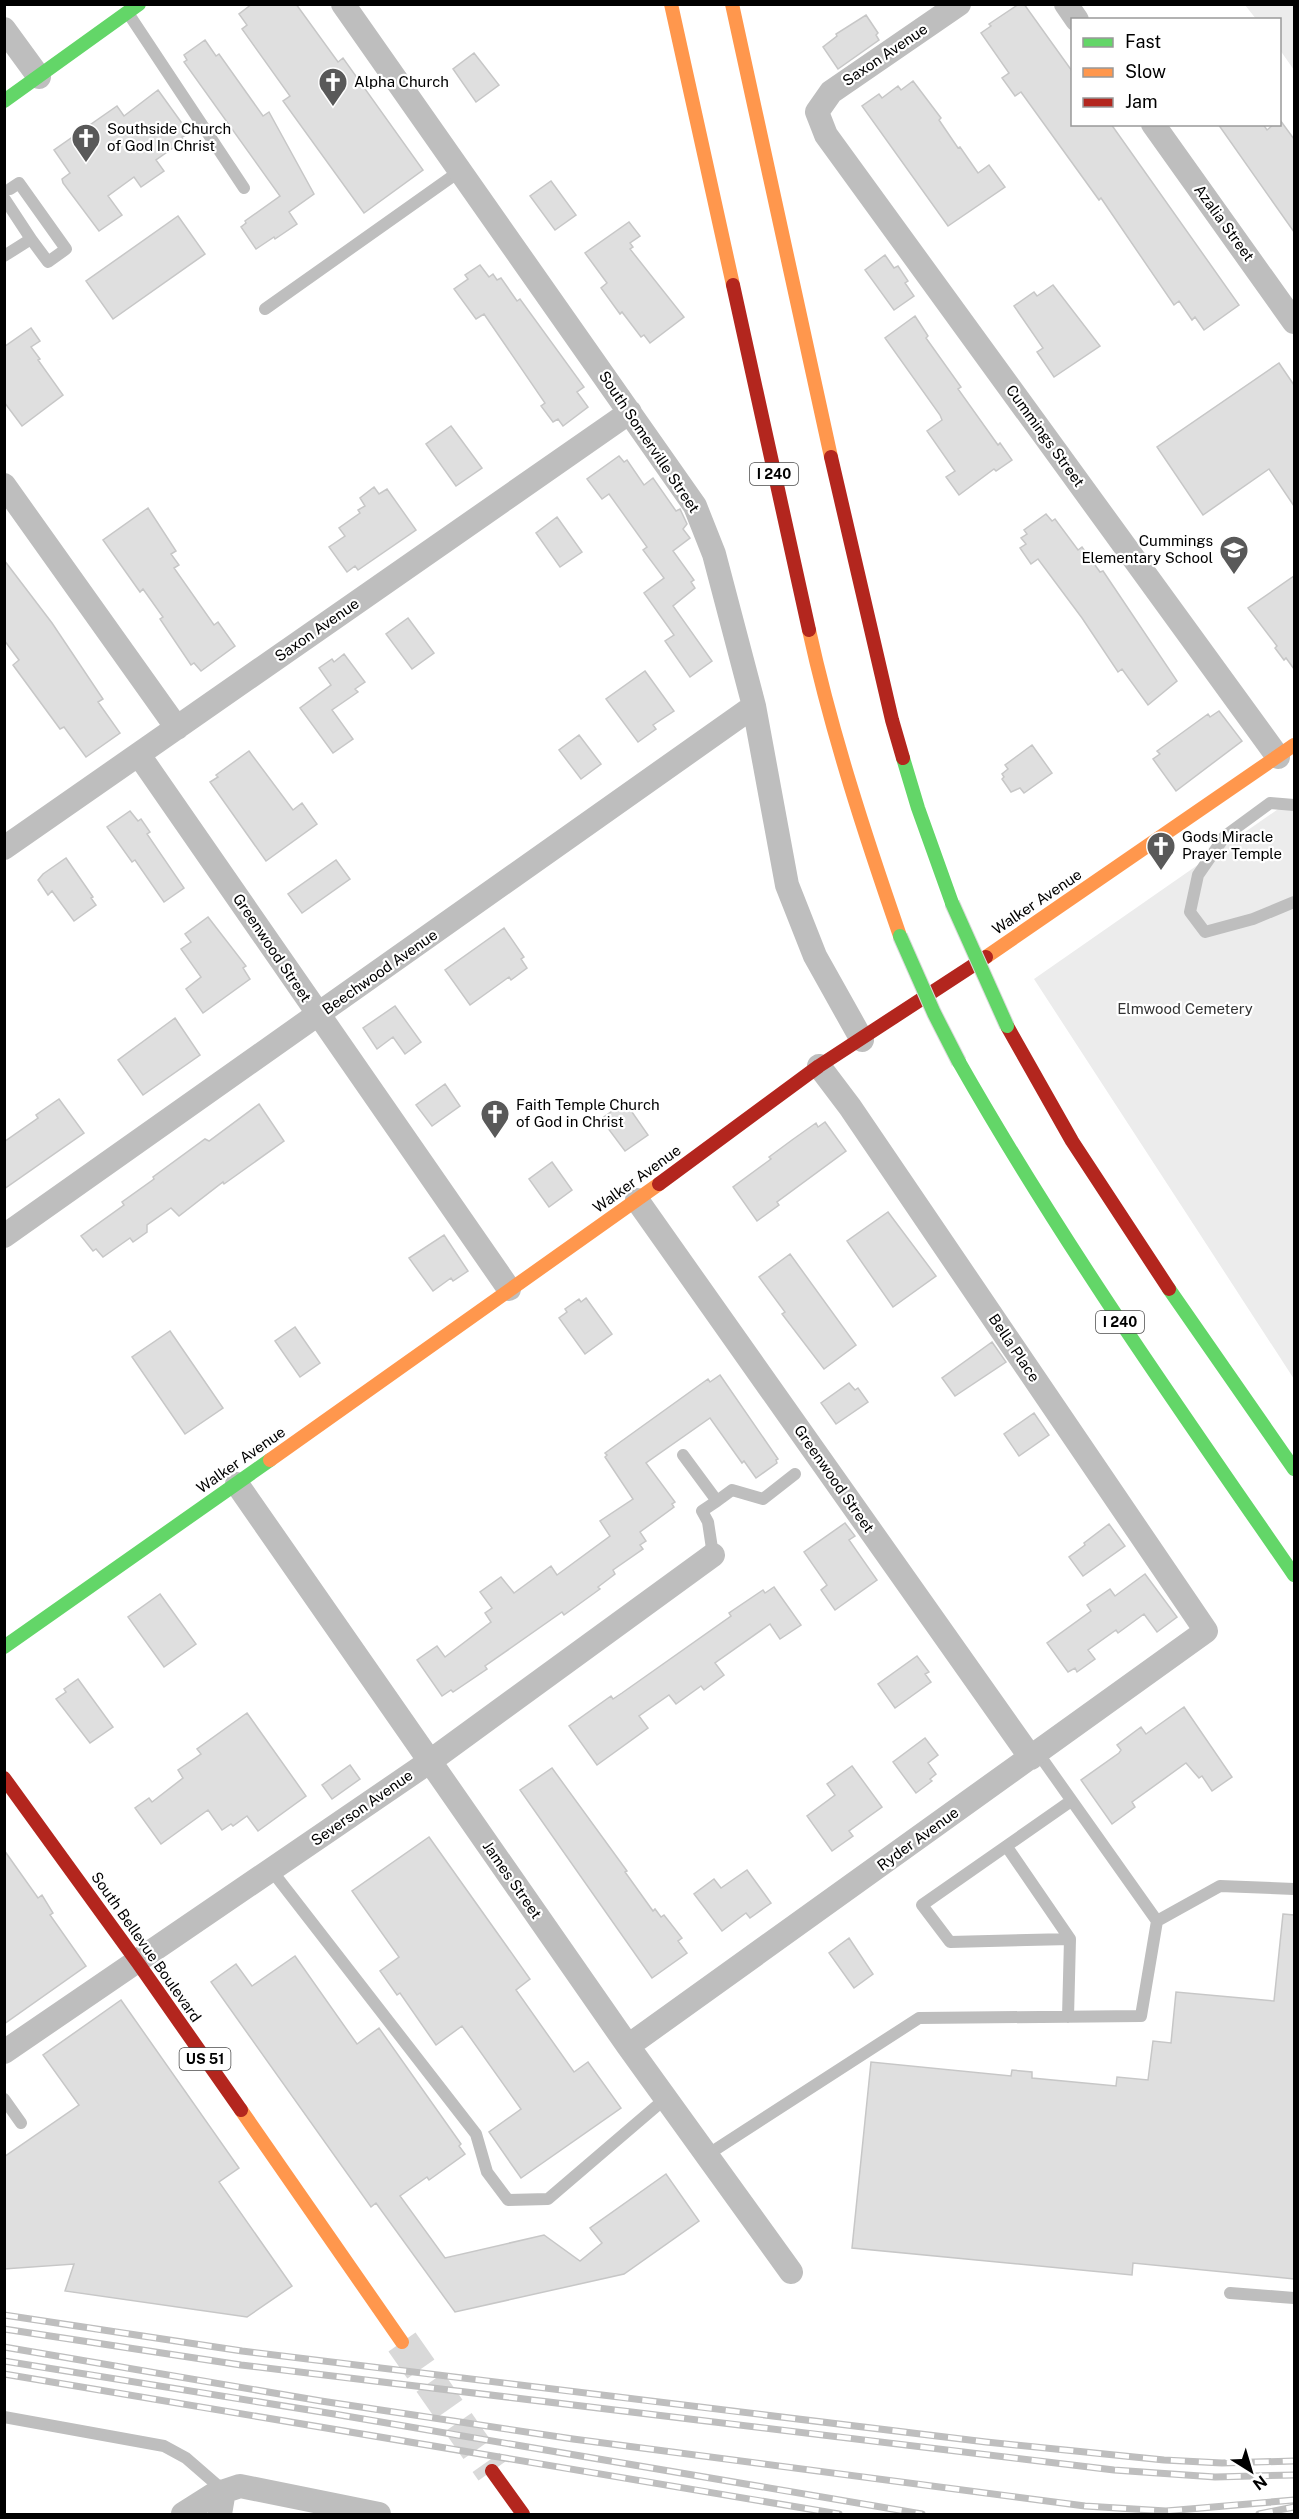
<svg xmlns="http://www.w3.org/2000/svg" width="1299" height="2519" font-family="'Public Sans',sans-serif">
<style>
.green{fill:#ececec}
.building{fill:#dfdfdf;stroke:#c7c7c7;stroke-width:1.5}
.lines{fill:none;stroke-linecap:round;stroke-linejoin:round}
.primary-tunnel{stroke:#d9d9d9;stroke-width:33;stroke-dasharray:33 16;stroke-linecap:butt}
.lane{stroke:#bebebe;stroke-width:12}
.street{stroke:#bebebe;stroke-width:24}
.fast{stroke:#63d668;stroke-width:14}
.slow{stroke:#ff974d;stroke-width:14}
.jam{stroke:#b3261e;stroke-width:14}
.rail-casing{stroke:#bebebe;stroke-width:7}
.rail{stroke:#fff;stroke-width:4.5;stroke-dasharray:14;stroke-linecap:butt}
.fast-bridge-casing{stroke:#dbdbdb;stroke-width:16;stroke-linecap:butt}
.fast-bridge{stroke:#63d668;stroke-width:14}
.labels{text-anchor:middle;stroke-width:4.5;stroke-linejoin:round;paint-order:stroke}
.shield{fill:#fff;stroke:#4c4c4c;stroke-width:1.5}
.shield-label{font-size:14px;font-weight:bold;fill:#000}
.street-label{font-size:15px;fill:#000;stroke:#fff}
.poi-label{font-size:15px;fill:#000;stroke:#fff;text-anchor:start}
.park-label{font-size:15px;fill:#333;stroke:#fff}
</style>
<rect width="100%" height="100%" fill="#fff"/>
<path class="green" d="M 1245,5 L 1294,5 L 1294,70 L 1280,50 L 1280,20 L 1256,19 Z
M 1294,798 L 1294,1379 L 1034,979 Z"/>
<path class="building" d="M 252,4 L 296,4 L 338,62 L 343,58 L 423,170 L 364,213 L 283,101 L 290,96 L 242,29 L 247,25 L 239,14 Z
M 1019,4 L 1024,4 L 1072,71 L 1072,124 L 1111,124 L 1239,305 L 1204,330 L 1195,317 L 1192,320 L 1179,301 L 1174,305 L 1101,198 L 1099,200 L 1021,92 L 1015,96 L 1002,78 L 1009,73 L 981,33 L 991,26 L 989,24 Z
M 866,15 L 878,33 L 876,35 L 879,40 L 838,69 L 823,47 L 837,36 L 836,34 Z
M 205,40 L 216,56 L 219,54 L 263,116 L 269,112 L 314,194 L 289,212 L 297,224 L 275,239 L 274,237 L 256,249 L 241,227 L 246,223 L 245,221 L 280,196 L 184,62 L 187,60 L 184,55 Z
M 474,53 L 499,85 L 476,102 L 453,69 Z
M 913,81 L 941,118 L 939,120 L 958,148 L 960,147 L 978,173 L 989,165 L 1005,187 L 948,226 L 862,106 L 879,94 L 882,98 L 898,86 L 901,90 Z
M 158,90 L 189,133 L 182,137 L 184,140 L 156,160 L 164,171 L 141,187 L 134,177 L 108,196 L 122,215 L 99,231 L 63,183 L 62,179 L 70,173 L 54,150 L 117,106 L 124,116 Z
M 1280,120 L 1294,139 L 1294,232 L 1218,124 L 1263,124 L 1267,130 L 1274,124 L 1280,124 Z
M 551,181 L 576,215 L 555,230 L 530,196 Z
M 178,216 L 205,254 L 113,319 L 86,281 Z
M 629,222 L 640,236 L 630,243 L 633,247 L 630,249 L 684,317 L 650,343 L 644,335 L 641,337 L 622,312 L 620,314 L 601,288 L 607,283 L 585,253 Z
M 885,255 L 894,268 L 898,266 L 908,281 L 905,283 L 914,296 L 894,310 L 865,270 Z
M 480,265 L 489,277 L 493,274 L 497,280 L 501,278 L 517,301 L 520,299 L 584,387 L 577,392 L 588,407 L 563,426 L 558,419 L 553,422 L 541,406 L 545,403 L 484,314 L 476,319 L 454,289 L 468,279 L 465,275 Z
M 1053,285 L 1100,346 L 1054,377 L 1037,352 L 1043,348 L 1014,306 L 1034,292 L 1037,296 Z
M 915,316 L 928,336 L 926,338 L 961,387 L 958,389 L 998,445 L 1000,443 L 1012,460 L 996,471 L 994,469 L 959,495 L 946,477 L 955,471 L 927,431 L 942,420 L 940,415 L 885,338 Z
M 31,328 L 40,341 L 31,347 L 40,359 L 38,360 L 63,395 L 22,426 L 4,402 L 4,347 Z
M 1279,363 L 1294,385 L 1294,506 L 1269,469 L 1203,515 L 1157,447 Z
M 451,426 L 482,468 L 456,486 L 426,444 Z
M 619,456 L 624,462 L 627,460 L 644,485 L 653,478 L 676,511 L 680,509 L 687,524 L 683,529 L 690,538 L 673,551 L 694,580 L 691,582 L 695,588 L 673,606 L 712,661 L 690,677 L 665,641 L 674,635 L 644,593 L 664,578 L 643,550 L 647,547 L 609,494 L 602,499 L 587,479 Z
M 374,487 L 379,494 L 387,489 L 416,530 L 358,570 L 355,566 L 347,572 L 329,547 L 345,536 L 339,528 L 360,513 L 358,510 L 365,506 L 360,498 Z
M 148,508 L 176,551 L 171,554 L 179,565 L 174,568 L 214,625 L 218,622 L 235,646 L 201,671 L 194,663 L 191,665 L 160,619 L 163,617 L 143,589 L 140,592 L 103,540 Z
M 1046,514 L 1052,521 L 1055,519 L 1078,550 L 1082,547 L 1100,572 L 1103,571 L 1177,681 L 1148,705 L 1122,669 L 1118,672 L 1082,618 L 1038,559 L 1031,564 L 1020,548 L 1026,544 L 1021,538 L 1027,534 L 1024,530 Z
M 557,517 L 582,552 L 560,567 L 536,533 Z
M 4,560 L 52,623 L 103,699 L 98,702 L 120,733 L 86,757 L 64,727 L 60,729 L 13,665 L 19,660 L 4,640 Z
M 1294,576 L 1294,669 L 1286,658 L 1284,660 L 1275,648 L 1277,646 L 1248,608 Z
M 408,618 L 434,653 L 412,669 L 386,634 Z
M 344,654 L 365,682 L 355,689 L 358,692 L 332,710 L 353,739 L 333,753 L 300,708 L 331,685 L 319,668 L 332,659 L 334,662 Z
M 645,671 L 674,711 L 653,725 L 656,729 L 638,742 L 606,699 Z
M 1219,711 L 1242,741 L 1176,791 L 1153,759 L 1160,754 L 1157,751 L 1208,714 L 1210,717 Z
M 579,735 L 601,764 L 581,779 L 559,750 Z
M 1032,745 L 1052,773 L 1024,793 L 1020,788 L 1011,792 L 1002,779 L 1004,777 L 1002,774 L 1008,769 L 1005,765 Z
M 249,751 L 293,810 L 302,803 L 317,824 L 266,861 L 210,782 L 218,777 L 216,775 Z
M 130,811 L 138,821 L 141,819 L 150,832 L 147,834 L 184,888 L 164,902 L 135,860 L 132,862 L 107,827 Z
M 66,858 L 93,897 L 91,898 L 96,905 L 74,921 L 52,891 L 48,895 L 38,880 L 43,874 Z
M 336,860 L 350,879 L 302,913 L 288,894 Z
M 208,917 L 246,966 L 243,968 L 250,979 L 203,1013 L 186,989 L 201,977 L 181,949 L 191,942 L 185,934 Z
M 504,928 L 524,957 L 521,959 L 527,968 L 511,980 L 509,977 L 470,1005 L 445,970 Z
M 395,1006 L 421,1042 L 405,1054 L 393,1037 L 377,1049 L 363,1028 Z
M 175,1018 L 200,1055 L 143,1095 L 118,1060 Z
M 445,1084 L 460,1106 L 432,1126 L 416,1105 Z
M 59,1099 L 84,1133 L 4,1189 L 4,1142 L 38,1118 L 36,1115 Z
M 625,1102 L 648,1135 L 625,1151 L 601,1119 Z
M 259,1104 L 284,1141 L 224,1184 L 223,1182 L 179,1216 L 171,1208 L 147,1225 L 147,1232 L 133,1242 L 130,1238 L 103,1257 L 96,1249 L 93,1251 L 81,1236 L 124,1205 L 122,1202 L 154,1179 L 153,1177 L 205,1139 L 209,1141 Z
M 825,1122 L 846,1151 L 777,1202 L 779,1205 L 757,1221 L 733,1187 L 771,1159 L 769,1157 L 792,1140 L 816,1123 L 818,1127 Z
M 552,1162 L 572,1190 L 549,1207 L 529,1179 Z
M 888,1212 L 936,1276 L 893,1307 L 847,1241 Z
M 444,1235 L 468,1271 L 453,1281 L 451,1278 L 433,1291 L 409,1258 Z
M 790,1254 L 856,1345 L 824,1369 L 782,1314 L 785,1312 L 759,1277 Z
M 586,1298 L 612,1334 L 585,1354 L 559,1318 L 567,1312 L 565,1309 L 579,1299 L 581,1302 Z
M 295,1327 L 320,1363 L 300,1377 L 275,1341 Z
M 170,1331 L 223,1408 L 185,1434 L 132,1357 Z
M 992,1342 L 1006,1362 L 955,1396 L 942,1378 Z
M 720,1375 L 778,1459 L 776,1460 L 777,1463 L 756,1478 L 744,1461 L 742,1463 L 710,1418 L 646,1463 L 675,1502 L 672,1504 L 674,1507 L 640,1532 L 646,1541 L 640,1545 L 643,1549 L 613,1570 L 615,1574 L 598,1587 L 600,1589 L 564,1615 L 562,1612 L 485,1666 L 487,1669 L 453,1692 L 451,1690 L 442,1696 L 417,1660 L 437,1646 L 445,1657 L 491,1622 L 485,1613 L 492,1608 L 480,1592 L 501,1577 L 514,1593 L 551,1566 L 557,1575 L 610,1536 L 600,1521 L 633,1499 L 605,1457 L 607,1455 L 605,1453 L 708,1379 L 710,1382 Z
M 849,1383 L 855,1390 L 858,1388 L 868,1402 L 836,1424 L 821,1403 Z
M 1034,1413 L 1049,1435 L 1019,1456 L 1004,1434 Z
M 845,1523 L 855,1536 L 849,1540 L 877,1580 L 835,1610 L 821,1590 L 827,1585 L 804,1552 Z
M 1109,1524 L 1125,1546 L 1083,1576 L 1069,1557 L 1085,1545 L 1084,1543 Z
M 1145,1574 L 1177,1617 L 1157,1632 L 1144,1614 L 1118,1633 L 1116,1630 L 1088,1650 L 1095,1659 L 1077,1672 L 1075,1668 L 1068,1672 L 1047,1643 L 1091,1611 L 1087,1605 L 1110,1589 L 1115,1596 Z
M 774,1587 L 801,1625 L 780,1639 L 770,1624 L 715,1663 L 724,1675 L 704,1690 L 701,1686 L 676,1704 L 669,1695 L 639,1716 L 648,1728 L 597,1765 L 569,1726 L 611,1696 L 613,1699 L 622,1693 L 731,1616 L 729,1613 L 763,1590 L 765,1593 Z
M 160,1594 L 196,1644 L 164,1667 L 128,1617 Z
M 917,1656 L 929,1672 L 925,1674 L 931,1682 L 895,1708 L 878,1684 Z
M 78,1679 L 113,1727 L 90,1743 L 56,1699 L 66,1692 L 64,1689 Z
M 1184,1707 L 1232,1777 L 1212,1791 L 1202,1776 L 1199,1778 L 1186,1763 L 1132,1802 L 1135,1807 L 1112,1824 L 1081,1780 L 1119,1753 L 1121,1750 L 1117,1745 L 1141,1727 L 1146,1734 Z
M 247,1713 L 306,1796 L 258,1831 L 247,1816 L 233,1826 L 231,1824 L 222,1830 L 208,1810 L 161,1844 L 135,1808 L 149,1798 L 152,1802 L 183,1778 L 178,1770 L 201,1754 L 197,1749 Z
M 925,1738 L 938,1755 L 928,1763 L 936,1774 L 930,1779 L 932,1781 L 916,1793 L 893,1762 Z
M 350,1765 L 360,1779 L 332,1799 L 322,1785 Z
M 852,1766 L 882,1807 L 849,1831 L 853,1836 L 832,1851 L 807,1816 L 835,1795 L 827,1784 Z
M 552,1768 L 627,1871 L 625,1872 L 653,1911 L 655,1909 L 661,1917 L 664,1915 L 682,1938 L 678,1941 L 687,1953 L 652,1978 L 520,1790 Z
M 429,1837 L 530,1979 L 516,1990 L 574,2072 L 588,2062 L 621,2108 L 521,2178 L 489,2132 L 521,2109 L 462,2026 L 436,2045 L 400,1993 L 397,1995 L 380,1971 L 399,1957 L 352,1891 Z
M 4,1850 L 38,1898 L 42,1895 L 53,1913 L 50,1915 L 86,1966 L 4,2024 Z
M 747,1870 L 771,1903 L 750,1918 L 746,1913 L 722,1931 L 694,1894 L 714,1879 L 721,1888 Z
M 1283,1914 L 1294,1915 L 1294,2279 L 1133,2263 L 1132,2275 L 852,2248 L 871,2062 L 1011,2076 L 1012,2070 L 1032,2072 L 1032,2078 L 1116,2086 L 1117,2077 L 1148,2080 L 1153,2041 L 1171,2043 L 1176,1992 L 1274,2001 Z
M 849,1938 L 873,1974 L 854,1988 L 829,1953 Z
M 295,1956 L 357,2044 L 379,2028 L 461,2144 L 459,2146 L 465,2154 L 429,2180 L 427,2177 L 400,2196 L 445,2258 L 544,2235 L 580,2261 L 602,2243 L 590,2228 L 666,2174 L 699,2221 L 624,2274 L 455,2312 L 376,2203 L 371,2207 L 211,1982 L 236,1964 L 252,1986 Z
M 121,2000 L 239,2168 L 219,2182 L 292,2286 L 247,2317 L 65,2291 L 74,2264 L 4,2269 L 4,2157 L 79,2105 L 43,2055 Z"/>
<g class="lines">
<path class="primary-tunnel" d="M 402,2342 L 492,2471"/>
<path class="lane" d="M 128,13 L 244,188
M 10,189 L 19,183 L 66,249 L 48,262 L 31,239
M 4,198 L 31,239 L 4,256
M 265,309 L 460,171
M 1294,805 L 1270,803 L 1225,836 L 1198,875 L 1190,912 L 1205,932 L 1253,919 L 1294,902
M 683,1455 L 717,1501 L 702,1511 L 708,1522 L 713,1555
M 717,1501 L 732,1490 L 763,1499 L 795,1474
M 1007,1847 L 1070,1939 L 1068,2017
M 272,1871 L 476,2134 L 487,2172 L 508,2200 L 548,2199 L 666,2098
M 1157,1921 L 1220,1886 L 1294,1889
M 1070,1939 L 950,1942 L 922,1905 L 1071,1801
M 4,2099 L 21,2123
M 707,2155 L 919,2018 L 1141,2016 L 1157,1921 L 1038,1753
M 1230,2293 L 1294,2298
M 4,2417 L 164,2446 L 186,2458 L 224,2491"/>
<path class="street" d="M 343,4 L 695,506 L 714,554 L 754,706 L 787,885 L 815,956 L 862,1040
M 959,4 L 831,92 L 817,112 L 826,135 L 1278,757
M 1066,4 L 1077,20
M 4,29 L 39,77
M 1153,124 L 1294,322
M 4,485 L 177,728
M 139,755 L 509,1289
M 4,848 L 630,412
M 637,1200 L 1031,1758
M 4,1236 L 754,706
M 237,1484 L 628,2046 L 791,2272
M 628,2046 L 1206,1631 L 850,1107 L 819,1066
M 4,2052 L 429,1762 L 713,1555
M 183,2514 L 213,2495 L 240,2486 L 379,2514
M 220,2514 L 224,2491"/>
<path class="fast" d="M 4,101 L 139,4
M 903,758 L 918,808 L 952,903
M 959,1062 C 1060,1240 1178,1407 1294,1575
M 1169,1289 L 1294,1469
M 4,1647 L 270,1460"/>
<path class="slow" d="M 671,4 L 733,285
M 732,4 L 831,457
M 809,630 C 832,734 865,835 900,936
M 986,957 L 1294,745
M 270,1460 L 659,1184
M 241,2110 L 402,2342"/>
<path class="jam" d="M 733,285 L 809,630
M 831,457 L 892,720 L 903,758
M 1007,1026 L 1072,1141 L 1169,1289
M 659,1184 L 819,1066 L 986,957
M 4,1778 L 138,1963 L 241,2110
M 492,2471 L 523,2514"/>
<g class="rail-casing">
<path id="rail" d="M 4,2315 L 242,2351 L 986,2442 L 1164,2460 L 1222,2463 L 1294,2461
M 4,2329 L 241,2365 L 1114,2470 L 1215,2477 L 1294,2475
M 4,2347 L 321,2401 L 573,2439 L 1085,2506 L 1166,2511 L 1294,2500
M 4,2361 L 334,2414 L 922,2514
M 4,2374 L 839,2514
M 1259,2514 L 1294,2507"/>
</g>
<use href="#rail" class="rail"/>
<g class="fast-bridge-casing">
<path id="fast-bridge" d="M 952,903 L 1007,1026
M 900,936 L 934,1013 L 959,1062"/>
</g>
<use href="#fast-bridge" class="fast-bridge"/>
</g>
<defs>
<g id="church-pin" transform="scale(1.5)"><path d="M0 17L-7.5 6A9.5 9.5 0 1 1 7.5 6Z" fill="#595959" stroke="#fff"/><path d="M-1.2-6h2.4v3.5h3.3v2.4h-3.3V6h-2.4V-.1h-3.3v-2.4h3.3Z" fill="#fff"/></g>
<g id="school-pin" transform="scale(1.5)"><path d="M0 17L-7.5 6A9.5 9.5 0 1 1 7.5 6Z" fill="#595959" stroke="#fff"/><path d="M0-5L7-2L0 1L-7-2ZM-4 1L0 2.5L4 1V4Q0 6-4 4Z" fill="#fff"/></g>
</defs>
<g fill-rule="evenodd">
<use href="#church-pin" x="333" y="82"/>
<use href="#church-pin" x="86" y="138"/>
<use href="#school-pin" x="1234" y="550"/>
<use href="#church-pin" x="1161" y="846"/>
<use href="#church-pin" x="495" y="1114"/>
</g>
<g class="labels">
<g class="shield">
<rect x="750" y="463" width="48" height="22" rx="4.5"/>
<rect x="1096" y="1311" width="48" height="22" rx="4.5"/>
<rect x="179.5" y="2048" width="51" height="22" rx="4.5"/>
</g>
<g class="shield-label">
<text x="774" y="479">I 240</text>
<text x="1120" y="1327">I 240</text>
<text x="205" y="2064">US 51</text>
</g>
<g class="street-label">
<text transform="translate(885 55) rotate(-34)" y="5">Saxon Avenue</text>
<text transform="translate(1224 223) rotate(54)" y="5">Azalia Street</text>
<text transform="translate(1045 436) rotate(54)" y="5">Cummings Street</text>
<text transform="translate(649 442) rotate(56)" y="5">South Somerville Street</text>
<text transform="translate(317 630) rotate(-35)" y="5">Saxon Avenue</text>
<text transform="translate(1037 902) rotate(-34)" y="5">Walker Avenue</text>
<text transform="translate(272 948) rotate(56)" y="5">Greenwood Street</text>
<text transform="translate(380 972) rotate(-35)" y="5">Beechwood Avenue</text>
<text transform="translate(637 1179) rotate(-36)" y="5">Walker Avenue</text>
<text transform="translate(1014 1348) rotate(56)" y="5">Bella Place</text>
<text transform="translate(241 1460) rotate(-35)" y="5">Walker Avenue</text>
<text transform="translate(834 1479) rotate(55)" y="5">Greenwood Street</text>
<text transform="translate(362 1808) rotate(-35)" y="5">Severson Avenue</text>
<text transform="translate(918 1839) rotate(-36)" y="5">Ryder Avenue</text>
<text transform="translate(512 1880) rotate(55)" y="5">James Street</text>
<text transform="translate(146 1947) rotate(55)" y="5">South Bellevue Boulevard</text>
</g>
<g class="poi-label">
<text x="354" y="87">Alpha Church</text>
<text x="107" y="134">Southside Church<tspan x="107" dy="17">of God In Christ</tspan></text>
<text x="1213" y="546" text-anchor="end">Cummings<tspan x="1213" dy="17">Elementary School</tspan></text>
<text x="1182" y="842">Gods Miracle<tspan x="1182" dy="17">Prayer Temple</tspan></text>
<text x="516" y="1110">Faith Temple Church<tspan x="516" dy="17">of God in Christ</tspan></text>
</g>
<g class="park-label">
<text x="1185" y="1014">Elmwood Cemetery</text>
</g>
</g>
<rect width="1299" height="2519" fill="none" stroke="#000000" stroke-width="12"/>
<rect x="1071" y="18" width="210" height="108" fill="#ffffff" stroke="#999999" stroke-width="1.5"/>
<rect x="1083" y="38" width="30" height="9" fill="#63d668" stroke="#999999" stroke-width="1.5"/>
<text x="1125" y="48" font-size="18" fill="#000000">Fast</text>
<rect x="1083" y="68" width="30" height="9" fill="#ff974d" stroke="#999999" stroke-width="1.5"/>
<text x="1125" y="78" font-size="18" fill="#000000">Slow</text>
<rect x="1083" y="98" width="30" height="9" fill="#b3261e" stroke="#999999" stroke-width="1.5"/>
<text x="1125" y="108" font-size="18" fill="#000000">Jam</text>
<g transform="translate(1251 2471) rotate(143)" stroke="#ffffff" stroke-width="4.5" paint-order="stroke">
<path d="M0-4.5L10 22L0 15L-10 22Z" fill="#000000"/>
<text y="-9" font-size="16" font-weight="bold" text-anchor="middle" fill="#000000">N</text>
</g>
</svg>
